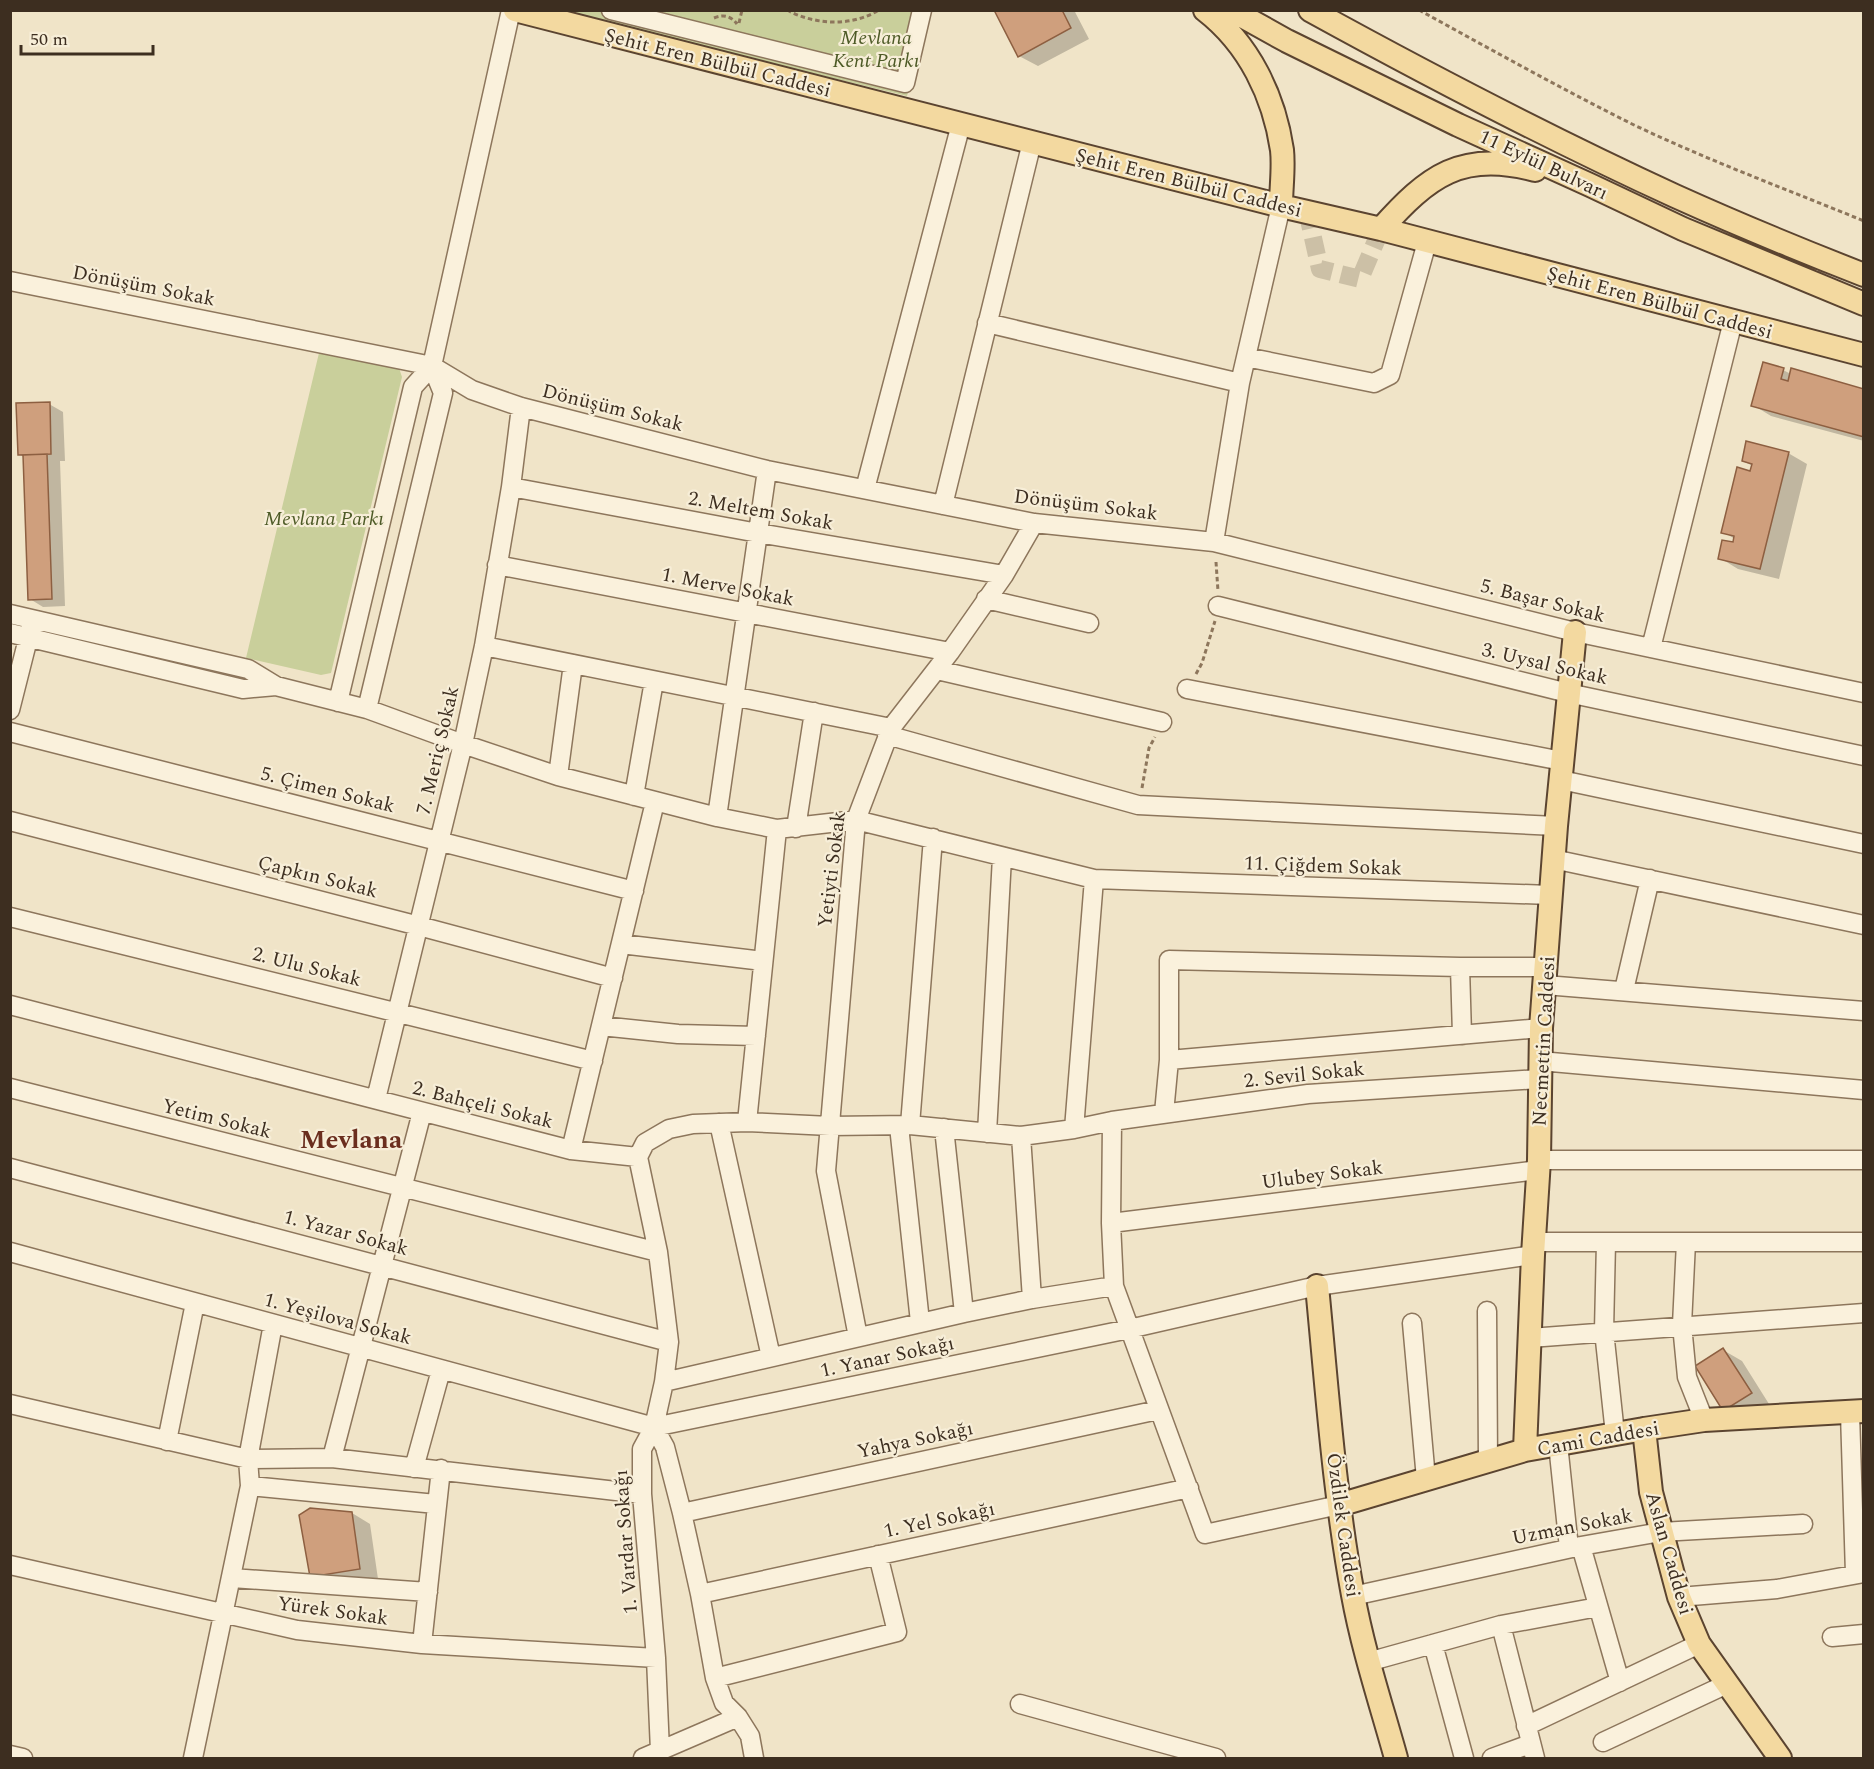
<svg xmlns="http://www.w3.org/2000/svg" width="1874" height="1769" font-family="Spectral,serif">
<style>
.green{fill:#c9cf9b}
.shadow{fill:#0003}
.building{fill:#cf9f7d;stroke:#8d5f41;stroke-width:1.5}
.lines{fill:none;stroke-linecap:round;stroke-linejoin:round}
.minor-tunnel{stroke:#ccc0a6;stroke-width:18;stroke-dasharray:18 9;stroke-linecap:butt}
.minor-casing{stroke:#8d765c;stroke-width:21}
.major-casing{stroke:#5b4430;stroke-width:26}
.path{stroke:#8d765c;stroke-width:3;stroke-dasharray:4.5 3;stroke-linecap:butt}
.minor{stroke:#faf1dc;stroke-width:18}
.major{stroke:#f3d9a0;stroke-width:22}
.labels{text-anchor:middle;stroke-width:4.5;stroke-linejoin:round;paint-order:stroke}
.park-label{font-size:20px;font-style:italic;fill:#4d5a26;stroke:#f7eed8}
.street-label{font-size:20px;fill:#3d2e20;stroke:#f7eed8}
.district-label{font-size:26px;font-weight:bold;fill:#6b2e1e;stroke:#f7eed8}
</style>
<rect width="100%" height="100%" fill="#f0e4c8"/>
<path class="green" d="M 556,11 L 927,11 L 907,96 Z
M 319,353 L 399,368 L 402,377 L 331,673 L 321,675 L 246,658 Z"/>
<path class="shadow" d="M 995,10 L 1074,10 L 1089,39 L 1038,66 L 1019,56 Z
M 1783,370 L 1791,374 L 1864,390 L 1864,441 L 1771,416 L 1753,405 Z
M 49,404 L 63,412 L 65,461 L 60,461 L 65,606 L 43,607 L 30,599 L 24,457 L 19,454 Z
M 1788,453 L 1807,464 L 1779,579 L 1738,569 L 1720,558 L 1734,544 L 1735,539 L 1723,532 L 1751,472 L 1753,466 L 1743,461 Z
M 1723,1350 L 1742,1361 L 1769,1404 L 1743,1420 L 1724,1410 Z
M 352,1513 L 370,1524 L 378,1579 L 330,1586 L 312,1576 Z"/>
<path class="building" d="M 994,10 L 1062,10 L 1071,28 L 1018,57 Z
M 1763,362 L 1784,368 L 1781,379 L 1788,381 L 1791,368 L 1864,389 L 1864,437 L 1751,406 Z
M 50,402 L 51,454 L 18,455 L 16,403 Z
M 1746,441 L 1789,452 L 1760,569 L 1718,559 L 1722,540 L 1733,542 L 1734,536 L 1721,533 L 1737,467 L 1750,471 L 1752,464 L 1742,461 Z
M 47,454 L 52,599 L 28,600 L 23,455 Z
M 1723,1348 L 1752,1393 L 1723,1411 L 1695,1366 Z
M 310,1508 L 352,1512 L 360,1569 L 310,1577 L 299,1515 Z"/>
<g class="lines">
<path class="minor-tunnel" d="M 1307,211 L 1320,269 L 1360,279 L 1381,229"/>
<g class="minor-casing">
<path id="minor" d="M 611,10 L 905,83 L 922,10
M 10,281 L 432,366 L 472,390 L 521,407 L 767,470 L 1034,523 L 1214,542 L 1575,632 L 1864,693
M 987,323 L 1240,383
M 1246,357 L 1374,383 L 1390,375 L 1427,242
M 511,487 L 758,533 L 1004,575
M 865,489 L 961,124
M 943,505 L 1032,142
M 1214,542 L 1240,383 L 1281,206
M 497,565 L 950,652
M 986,599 L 1089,623
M 1218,606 L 1568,693 L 1864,756
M 10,614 L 248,669 L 276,686 L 367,709 L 463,744 L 558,776 L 717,817 L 777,829 L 856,820 L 1094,879 L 1550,895
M 10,633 L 243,689 L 276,686
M 484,646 L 891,728
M 1651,648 L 1733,321
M 937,670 L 1162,722
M 1187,689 L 1562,761
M 338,702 L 413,387 L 432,366 L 511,10
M 367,709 L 443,393 L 432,366
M 10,710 L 31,627
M 10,732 L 634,891
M 887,735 L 1138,805 L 1556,826
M 558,776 L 573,664
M 1561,780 L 1864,844
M 634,796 L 654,681
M 717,817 L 767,470
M 10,821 L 419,926 L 613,978
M 796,828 L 814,712
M 1553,859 L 1864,925
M 10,917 L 593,1061
M 621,944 L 763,961
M 1460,967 L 1462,1035
M 1545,985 L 1864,1011
M 1624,990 L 1650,879
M 10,1005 L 571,1150 L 638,1157 L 645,1143 L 669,1129 L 693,1124 L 747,1122 L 830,1126 L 910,1125 L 1021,1136 L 1074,1129 L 1112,1121 L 1308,1094 L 1539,1079
M 601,1026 L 678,1034 L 756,1036
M 1169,1060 L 1541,1028
M 1540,1061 L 1864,1090
M 10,1088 L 658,1252
M 376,1099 L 463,744 L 484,646 L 511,487 L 521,407
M 1164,1113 L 1169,1060 L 1169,960 L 1460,967 L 1546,967
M 1112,1121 L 1111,1223 L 1114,1286 L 1205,1534 L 1339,1505
M 747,1122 L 777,829
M 719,1123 L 771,1357
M 910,1125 L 933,838
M 899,1126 L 920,1322
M 944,1128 L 964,1313
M 1074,1129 L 1094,879
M 987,1133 L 1002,857
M 1021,1136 L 1032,1299
M 571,1150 L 655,802
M 638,1157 L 658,1252 L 669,1342 L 664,1382 L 654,1427 L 642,1449 L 642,1494 L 656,1658 L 660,1751
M 1539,1160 L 1864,1160
M 10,1168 L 669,1342
M 1111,1223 L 1538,1170
M 1534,1242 L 1864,1242
M 1606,1242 L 1604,1331 L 1615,1434
M 1686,1242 L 1682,1325 L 1687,1377 L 1704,1420
M 10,1252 L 654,1427 L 1129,1329 L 1317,1286 L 1533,1255
M 1487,1311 L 1488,1461
M 1412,1323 L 1426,1479
M 858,1337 L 826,1171 L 856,820 L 891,728 L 950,652 L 1004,575 L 1034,523
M 1530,1338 L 1864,1313
M 664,1382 L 964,1313 L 1032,1299 L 1114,1286
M 10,1404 L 248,1459 L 332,1458 L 642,1494
M 1850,1413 L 1855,1574
M 654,1427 L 665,1447 L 682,1513 L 700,1594 L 715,1678 L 724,1703 L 738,1717 L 750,1736 L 754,1758
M 167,1441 L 195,1303
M 1558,1444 L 1569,1548
M 332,1458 L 422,1112
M 414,1468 L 441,1370
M 250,1486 L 436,1504
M 682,1513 L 1158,1410
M 1581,1546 L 1620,1682
M 10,1565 L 297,1630 L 422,1644 L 656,1658
M 232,1578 L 428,1592
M 700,1594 L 1189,1488
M 1353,1596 L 1581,1546 L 1661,1532 L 1803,1524
M 1679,1597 L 1777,1589 L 1864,1573
M 1501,1625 L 1535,1758
M 1832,1637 L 1864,1634
M 422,1644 L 441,1469
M 1433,1644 L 1464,1758
M 1368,1662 L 1501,1625 L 1598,1607
M 715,1678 L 897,1632 L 878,1555
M 1020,1704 L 1216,1758
M 1526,1726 L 1699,1644
M 1603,1742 L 1727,1684
M 10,1755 L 23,1758
M 193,1758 L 250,1486 L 248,1459 L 273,1324
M 643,1758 L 738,1717
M 1492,1758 L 1530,1744"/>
</g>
<g class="major-casing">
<path id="major" d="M 515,10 L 1281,206 L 1381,229 L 1864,355
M 1205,10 C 1249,44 1274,96 1282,150 C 1284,168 1281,188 1281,206
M 1231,10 L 1287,41 L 1458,125 L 1590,185 L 1683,229 L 1864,304
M 1310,10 C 1430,76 1551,139 1675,196 C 1737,224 1800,250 1864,275
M 1381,229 C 1428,176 1462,150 1535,170
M 1317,1286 C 1327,1389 1334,1493 1353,1595 C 1363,1650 1381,1704 1396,1758
M 1644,1429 L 1651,1492 L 1679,1597 L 1699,1644 L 1780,1758
M 1525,1450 L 1533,1255 L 1539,1160 L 1541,1028 L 1556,826 L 1575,632
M 1339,1505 L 1525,1450 L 1644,1429 L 1704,1420 L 1864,1411"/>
</g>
<path class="path" d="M 787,10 C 815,25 851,27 879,10
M 1419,10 C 1490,49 1560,88 1632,124 C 1707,160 1786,189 1864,221
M 714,18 C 724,14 731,16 737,24
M 739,23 L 742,10
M 1216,562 L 1218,591
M 1196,674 L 1202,663 L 1215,621
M 1142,788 L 1149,748 L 1155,737"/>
<use href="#minor" class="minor"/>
<use href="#major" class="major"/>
</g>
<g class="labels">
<g class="park-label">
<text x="876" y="44">Mevlana<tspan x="876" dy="23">Kent Parkı</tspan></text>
<text x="324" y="525">Mevlana Parkı</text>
</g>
<g class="street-label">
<text transform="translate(718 62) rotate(14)" y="7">Şehit Eren Bülbül Caddesi</text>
<text transform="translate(1544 164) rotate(25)" y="7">11 Eylül Bulvarı</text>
<text transform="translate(1189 182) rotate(14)" y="7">Şehit Eren Bülbül Caddesi</text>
<text transform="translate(144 285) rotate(11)" y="7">Dönüşüm Sokak</text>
<text transform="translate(1660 302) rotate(15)" y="7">Şehit Eren Bülbül Caddesi</text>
<text transform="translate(613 407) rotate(14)" y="7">Dönüşüm Sokak</text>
<text transform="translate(1086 504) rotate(7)" y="7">Dönüşüm Sokak</text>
<text transform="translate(761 510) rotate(10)" y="7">2. Meltem Sokak</text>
<text transform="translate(728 586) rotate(11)" y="7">1. Merve Sokak</text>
<text transform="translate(1543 600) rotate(14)" y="7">5. Başar Sokak</text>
<text transform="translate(1545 663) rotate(13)" y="7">3. Uysal Sokak</text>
<text transform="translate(437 750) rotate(-77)" y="7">7. Meriç Sokak</text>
<text transform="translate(328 789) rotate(14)" y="7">5. Çimen Sokak</text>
<text transform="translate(1323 865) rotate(2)" y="7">11. Çiğdem Sokak</text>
<text transform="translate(831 869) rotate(-83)" y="7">Yetiyti Sokak</text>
<text transform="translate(318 876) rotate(14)" y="7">Çapkın Sokak</text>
<text transform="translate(307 966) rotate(14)" y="7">2. Ulu Sokak</text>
<text transform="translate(1543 1041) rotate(-87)" y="7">Necmettin Caddesi</text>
<text transform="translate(1304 1074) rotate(-6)" y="7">2. Sevil Sokak</text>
<text transform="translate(483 1104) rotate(14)" y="7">2. Bahçeli Sokak</text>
<text transform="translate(217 1118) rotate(14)" y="7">Yetim Sokak</text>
<text transform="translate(1322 1174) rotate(-7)" y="7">Ulubey Sokak</text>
<text transform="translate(346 1232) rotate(15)" y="7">1. Yazar Sokak</text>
<text transform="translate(338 1318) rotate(15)" y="7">1. Yeşilova Sokak</text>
<text transform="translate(887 1356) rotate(-12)" y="7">1. Yanar Sokağı</text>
<text transform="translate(1598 1438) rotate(-10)" y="7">Cami Caddesi</text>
<text transform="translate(915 1439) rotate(-12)" y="7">Yahya Sokağı</text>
<text transform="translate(939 1519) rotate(-12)" y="7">1. Yel Sokağı</text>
<text transform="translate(1344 1525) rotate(82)" y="7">Özdilek Caddesi</text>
<text transform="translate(1572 1526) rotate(-11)" y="7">Uzman Sokak</text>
<text transform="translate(625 1542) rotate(-94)" y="7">1. Vardar Sokağı</text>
<text transform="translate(1670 1553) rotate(74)" y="7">Aslan Caddesi</text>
<text transform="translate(333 1610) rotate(8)" y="7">Yürek Sokak</text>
</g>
<g class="district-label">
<text x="351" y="1148">Mevlana</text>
</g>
</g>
<rect width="1874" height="1769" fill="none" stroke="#3d2e20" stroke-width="24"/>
<path d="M21 45v9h132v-9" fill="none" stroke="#3d2e20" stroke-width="3"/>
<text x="30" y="45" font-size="18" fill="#3d2e20" stroke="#f7eed8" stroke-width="4.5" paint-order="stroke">50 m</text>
</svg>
